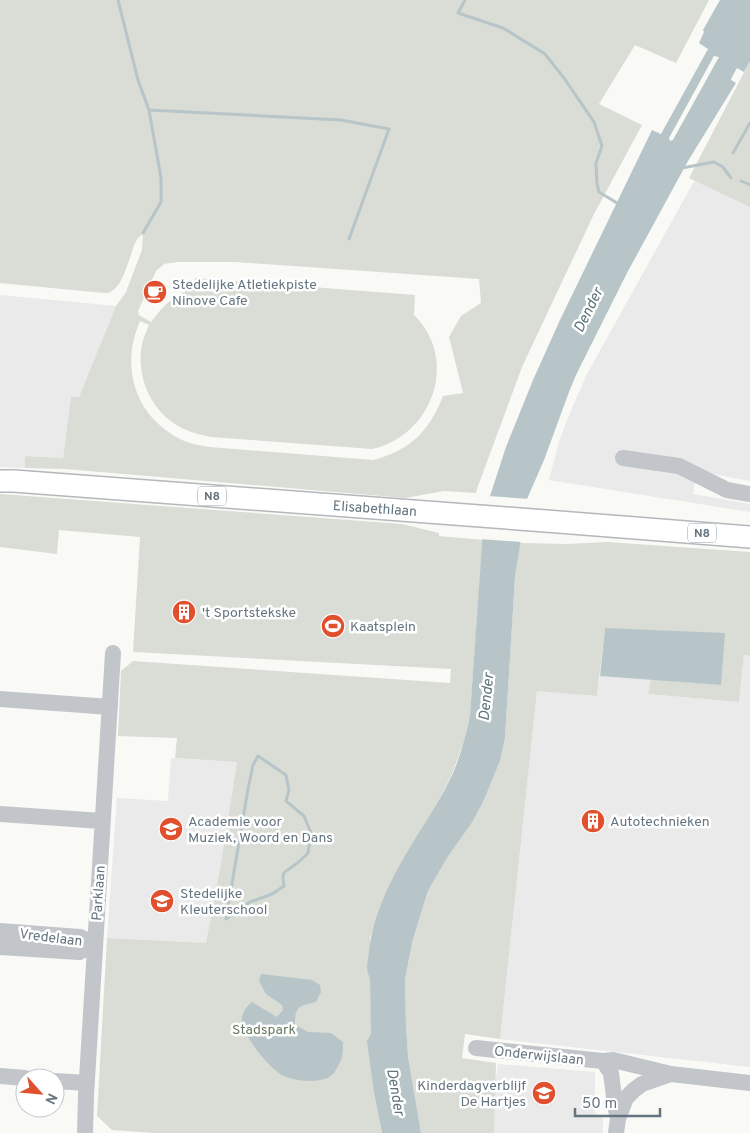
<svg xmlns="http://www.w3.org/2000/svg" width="750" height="1133" font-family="Overpass,sans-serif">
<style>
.built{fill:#e9eae9}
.green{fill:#d9ddd5;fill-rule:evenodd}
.water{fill:#b7c5c8;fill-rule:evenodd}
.pier{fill:#f9f9f6}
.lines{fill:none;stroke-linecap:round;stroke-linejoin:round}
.stream{stroke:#b7c5c8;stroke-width:3}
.major-casing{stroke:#b3b8bc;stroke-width:24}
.minor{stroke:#c2c6ca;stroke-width:16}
.major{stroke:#fff;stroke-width:21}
.labels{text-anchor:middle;stroke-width:5;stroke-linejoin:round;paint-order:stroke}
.shield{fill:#fff;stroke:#929ea7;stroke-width:1}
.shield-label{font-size:12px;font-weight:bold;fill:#647581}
.poi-label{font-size:14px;fill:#647581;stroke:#fff;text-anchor:start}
.street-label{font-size:14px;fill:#647581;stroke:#fff}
.park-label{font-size:14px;fill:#687963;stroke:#fff}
.water-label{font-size:15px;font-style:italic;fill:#5f757b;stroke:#fff}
</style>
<rect width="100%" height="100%" fill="#f9f9f6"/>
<path class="built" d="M 697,176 L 750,206 L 750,481 L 717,475 L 697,468 L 693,494 L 750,504 L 750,512 L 549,480 L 559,442 L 567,420 L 587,374 Z
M 0,295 L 116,306 L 79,397 L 71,398 L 63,458 L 26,456 L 25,468 L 0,467 Z
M 744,655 L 750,656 L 750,1067 L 500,1039 L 537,691 L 597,696 L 600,676 L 651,679 L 648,694 L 739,702 Z
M 171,758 L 237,762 L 221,863 L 206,943 L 107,938 L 117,798 L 168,801 Z
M 498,1064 L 595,1072 L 595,1113 L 603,1118 L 603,1133 L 488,1133 Z"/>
<path class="green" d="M 0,0 L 709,0 L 676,63 L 635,45 L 599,104 L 642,125 L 593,216 L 522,367 L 477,489 L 476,493 L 444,491 L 405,498 L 65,469 L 25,468 L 25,456 L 63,458 L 71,397 L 79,397 L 116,306 L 126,292 L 142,250 L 143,234 L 138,238 L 135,243 C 130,255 124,284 112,291 C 109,293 107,293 104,293 L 0,283 ZM 177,262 L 235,262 L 479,279 L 481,303 L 461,316 L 449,337 L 463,393 L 443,396 C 430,430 410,451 373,460 L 209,447 C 198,445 186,443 176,437 C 133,412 121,365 140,321 L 149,325 C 147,330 145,335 143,340 C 134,375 151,414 184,429 C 193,433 201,435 211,437 L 372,449 C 432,436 460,360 414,315 L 415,295 L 195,278 L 194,287 C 172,297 165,304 151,322 L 139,315 L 138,311 L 156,271 L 164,264 Z
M 750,61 L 750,207 L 689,178 Z
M 0,494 L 402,524 L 439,533 L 439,536 L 483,540 L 470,715 L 464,741 L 452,774 L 438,802 L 398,869 L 382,904 L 370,938 L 370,978 L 374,1093 L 382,1133 L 154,1133 L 112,1130 L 97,1116 L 107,938 L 206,943 L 221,863 L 237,762 L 175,758 L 177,738 L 118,736 L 121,671 L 133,661 L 450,683 L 451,669 L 133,652 L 140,537 L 59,530 L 57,554 L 0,547 Z
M 607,542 L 750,552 L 750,656 L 744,655 L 739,702 L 648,694 L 651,679 L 721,685 L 605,628 L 597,696 L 537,691 L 500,1039 L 465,1034 L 462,1058 L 496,1063 L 494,1133 L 421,1133 L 408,1056 L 406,1025 L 405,979 L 413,939 L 428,891 L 447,858 L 473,821 L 484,800 L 500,761 L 505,738 L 515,579 L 520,543 L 567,544 Z"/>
<path class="water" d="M 720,0 L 750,0 L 750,61 L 744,72 L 737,68 L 731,79 L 731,80 L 736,83 L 688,161 L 627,273 L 576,375 L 569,392 L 544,460 L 527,499 L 515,578 L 505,738 L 500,761 L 484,800 L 473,821 L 447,858 L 428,891 L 413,939 L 405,979 L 406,1025 L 408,1056 L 421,1133 L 382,1133 L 374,1093 L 367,1041 L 371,1034 L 370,978 C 365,969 368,962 369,952 C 373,912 394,873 415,839 C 428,818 442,797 453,773 C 461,754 466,735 470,715 L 483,531 L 489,499 L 506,447 L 533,380 L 560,320 L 652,130 L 661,134 L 708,49 L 699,43 L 704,32 L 703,30 ZM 714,56 L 719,57 L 674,138 L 673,140 L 670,141 L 669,138 Z
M 605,628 L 725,633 L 721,685 L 600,676 Z
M 261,974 L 312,980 L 320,985 L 321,992 L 316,1002 C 298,1006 295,1007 295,1025 L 308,1032 L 331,1033 L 343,1042 C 343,1055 343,1057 337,1068 C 335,1070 335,1073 333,1074 C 323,1085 293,1081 282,1075 C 269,1068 243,1036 242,1021 C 241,1013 247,1006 252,1002 L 277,1017 L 283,1010 L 282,1005 L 266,994 L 259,981 Z"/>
<path class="pier" d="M 488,496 L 530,499 L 522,542 L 480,539 L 481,530 Z"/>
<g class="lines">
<path class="stream" d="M 118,0 L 138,80 L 149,110 L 161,178 L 161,202 L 143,233
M 465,0 L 458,13 L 503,28 L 545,54 L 564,78 L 594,122 L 602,146 L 596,163 L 597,184 L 599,192 L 617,203
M 149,110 L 341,120 L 389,129 L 349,239
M 733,153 L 750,123
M 682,168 L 714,162 L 723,167 L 731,178
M 741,181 L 750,185
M 258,756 L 286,775 L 289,790 L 286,801 L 304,816 L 311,833 L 308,853 C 304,857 300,861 296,864 C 285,873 281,869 284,886 L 272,894 L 250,902 L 226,919 L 248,789 L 253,765 Z"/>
<g class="major-casing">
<path id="major" d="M 0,481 L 14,481 L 546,521 L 750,537"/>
</g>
<path class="minor" d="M 623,458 L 679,466 L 727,490 L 750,494
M 0,699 L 110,707
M 0,814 L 102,821
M 0,931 L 80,937 L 95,944
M 0,947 L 79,952 L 95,944
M 476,1048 L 603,1061 L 613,1060 L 671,1074
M 603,1061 L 611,1073 L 615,1105 L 618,1119 L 616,1133
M 0,1076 L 25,1078
M 55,1081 L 87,1083
M 618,1119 L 626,1098 L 634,1090 L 642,1084 L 671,1074 L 750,1083
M 85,1133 L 86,1095 L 113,653"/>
<use href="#major" class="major"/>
</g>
<defs>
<g id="cafe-disc" transform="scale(1.25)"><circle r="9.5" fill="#e0502f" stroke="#fff"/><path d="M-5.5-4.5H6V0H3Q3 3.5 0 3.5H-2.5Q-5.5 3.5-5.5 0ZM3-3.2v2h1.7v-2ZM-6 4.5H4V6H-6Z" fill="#fff"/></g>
<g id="building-disc" transform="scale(1.25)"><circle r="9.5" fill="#e0502f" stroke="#fff"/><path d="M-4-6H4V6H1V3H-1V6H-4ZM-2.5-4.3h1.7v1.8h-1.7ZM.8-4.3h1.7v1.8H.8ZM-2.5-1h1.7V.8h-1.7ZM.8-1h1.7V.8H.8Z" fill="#fff"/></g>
<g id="stadium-disc" transform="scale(1.25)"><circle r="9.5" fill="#e0502f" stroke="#fff"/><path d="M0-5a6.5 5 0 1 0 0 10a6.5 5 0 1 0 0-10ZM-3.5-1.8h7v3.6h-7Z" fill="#fff"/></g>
<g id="school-disc" transform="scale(1.25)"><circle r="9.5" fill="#e0502f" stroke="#fff"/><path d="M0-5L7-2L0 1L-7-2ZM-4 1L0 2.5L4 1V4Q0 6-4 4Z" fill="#fff"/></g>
</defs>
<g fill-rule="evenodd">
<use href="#cafe-disc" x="155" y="292"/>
<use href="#building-disc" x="184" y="612"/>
<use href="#stadium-disc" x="333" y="626"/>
<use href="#building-disc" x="593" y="821"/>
<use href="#school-disc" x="171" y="829"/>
<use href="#school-disc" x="162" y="901"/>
<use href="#school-disc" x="544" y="1093"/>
</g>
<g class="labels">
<g class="shield">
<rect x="198" y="486.5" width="28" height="19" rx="4"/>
<rect x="688" y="523.5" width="28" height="19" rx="4"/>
</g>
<g class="shield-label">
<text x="212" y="500">N8</text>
<text x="702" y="537">N8</text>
</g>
<g class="poi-label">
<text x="172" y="289">Stedelijke Atletiekpiste<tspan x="172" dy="16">Ninove Cafe</tspan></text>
<text x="202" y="617">'t Sportstekske</text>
<text x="350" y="631">Kaatsplein</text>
<text x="188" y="826">Academie voor<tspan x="188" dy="16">Muziek, Woord en Dans</tspan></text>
<text x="610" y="826">Autotechnieken</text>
<text x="180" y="898">Stedelijke<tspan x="180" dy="16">Kleuterschool</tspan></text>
<text x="526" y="1090" text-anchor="end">Kinderdagverblijf<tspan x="526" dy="16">De Hartjes</tspan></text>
</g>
<g class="street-label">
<text transform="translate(375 508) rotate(4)" y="5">Elisabethlaan</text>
<text transform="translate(98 893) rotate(-86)" y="5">Parklaan</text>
<text transform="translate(51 937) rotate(7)" y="5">Vredelaan</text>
<text transform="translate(539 1055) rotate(6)" y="5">Onderwijslaan</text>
</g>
<g class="park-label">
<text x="264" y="1034">Stadspark</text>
</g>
<g class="water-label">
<text transform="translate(588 310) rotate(-64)" y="5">Dender</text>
<text transform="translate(486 697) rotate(-84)" y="5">Dender</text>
<text transform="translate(396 1092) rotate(80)" y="5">Dender</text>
</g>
</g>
<g transform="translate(40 1093) rotate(117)"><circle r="24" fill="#ffffff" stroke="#c1c8cd"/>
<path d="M0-4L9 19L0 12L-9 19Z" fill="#e0502f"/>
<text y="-8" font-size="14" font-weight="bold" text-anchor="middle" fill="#647581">N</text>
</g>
<path d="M575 1108v8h85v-8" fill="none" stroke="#647581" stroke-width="2.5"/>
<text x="582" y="1108" font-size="15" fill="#647581" stroke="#ffffff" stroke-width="4" paint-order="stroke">50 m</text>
</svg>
